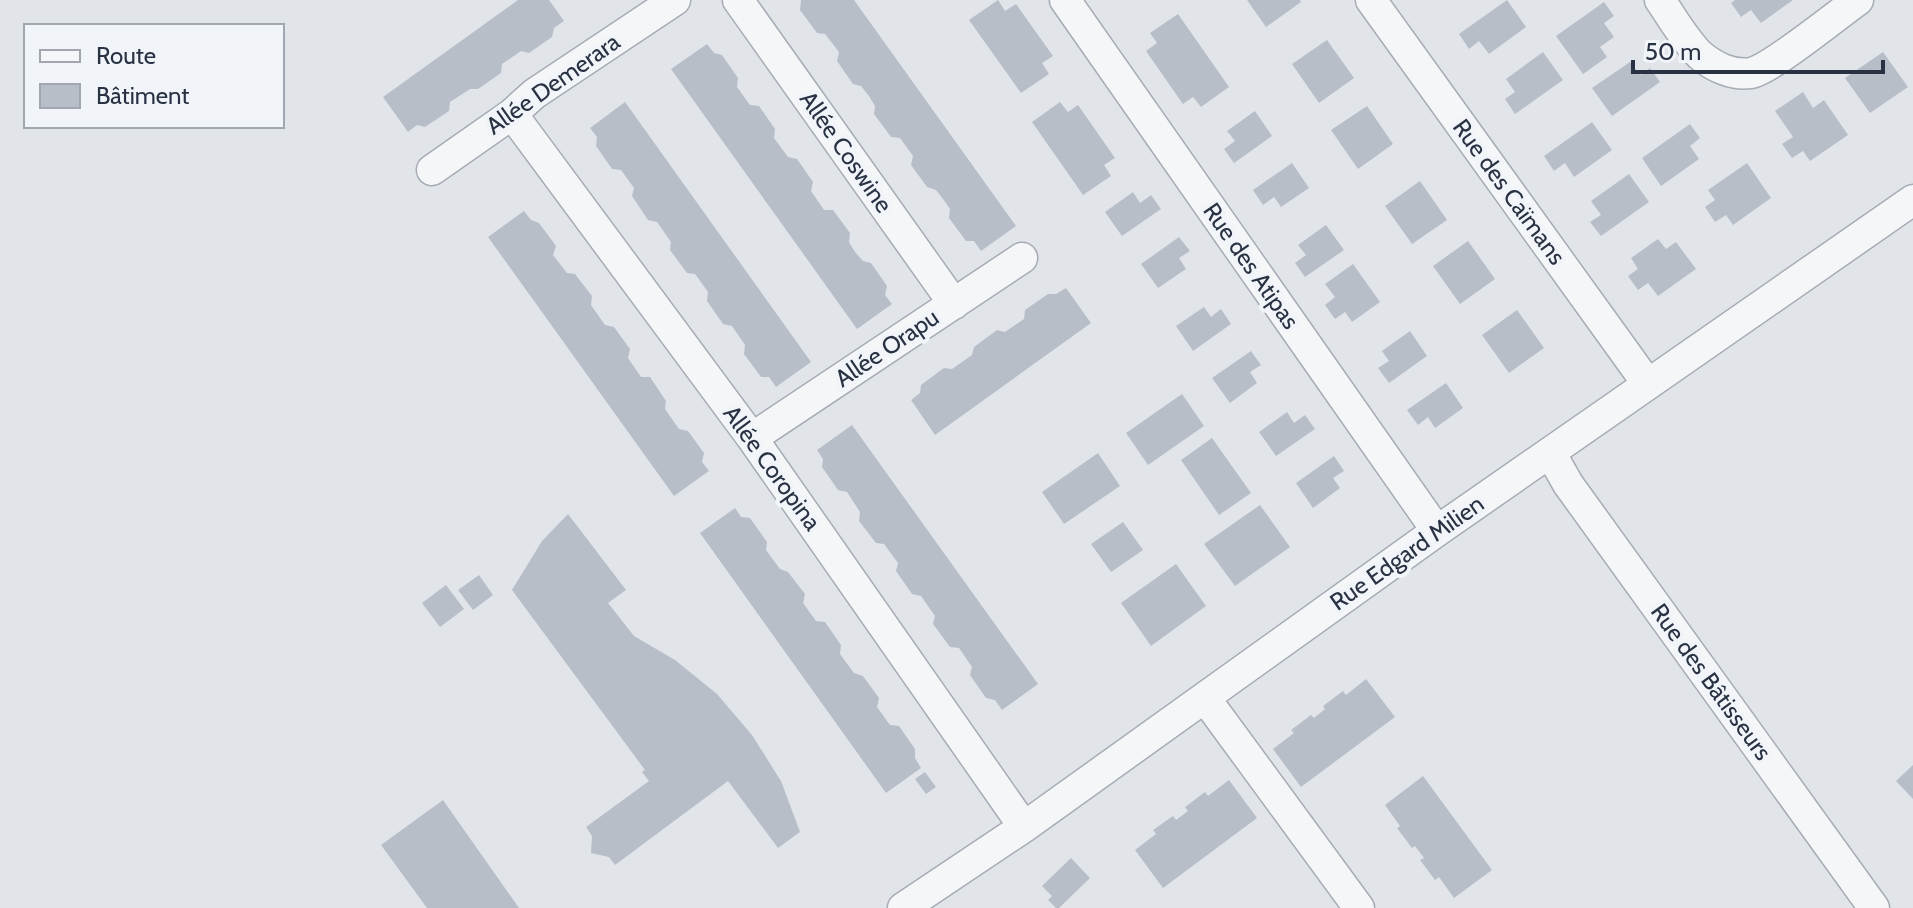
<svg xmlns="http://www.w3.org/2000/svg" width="1913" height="908" font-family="Cabin,sans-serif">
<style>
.building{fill:#b8bec8}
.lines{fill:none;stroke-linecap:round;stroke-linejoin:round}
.street-casing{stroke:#a6acb5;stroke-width:33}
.street{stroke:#f4f6f8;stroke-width:30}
.labels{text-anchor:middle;stroke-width:8;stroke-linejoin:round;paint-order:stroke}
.street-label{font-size:24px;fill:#293243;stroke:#f1f4f8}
</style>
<rect width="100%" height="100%" fill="#e1e5ea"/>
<path class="building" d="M 518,0 L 549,0 L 564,21 L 554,28 L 552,37 L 529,53 L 521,51 L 502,64 L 501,73 L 478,89 L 470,89 L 450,102 L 449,111 L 425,127 L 417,125 L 408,132 L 383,97 Z
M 801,0 L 854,0 L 1016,226 L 981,251 L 974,241 L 966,241 L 949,218 L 950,209 L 943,199 L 936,190 L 927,187 L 911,165 L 913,156 L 900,138 L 891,137 L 874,114 L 875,106 L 869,96 L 861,86 L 853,84 L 837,61 L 839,52 L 825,34 L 817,33 L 800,10 Z
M 998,0 L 1005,11 L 1016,4 L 1053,56 L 1042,63 L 1049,74 L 1021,93 L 969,20 Z
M 1247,0 L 1300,0 L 1301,2 L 1266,27 Z
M 1507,0 L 1526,27 L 1489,54 L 1479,41 L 1469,49 L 1459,34 Z
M 1735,0 L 1793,0 L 1761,23 L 1751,10 L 1741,17 L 1731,3 Z
M 1604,2 L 1614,16 L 1604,23 L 1614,37 L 1600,47 L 1607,57 L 1583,74 L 1556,36 Z
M 1178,14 L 1229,87 L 1201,107 L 1193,97 L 1183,104 L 1146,51 L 1157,43 L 1150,33 Z
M 1327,40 L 1354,78 L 1319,103 L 1292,64 Z
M 707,44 L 714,53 L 722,55 L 738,78 L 737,87 L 750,105 L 759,106 L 775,129 L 774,138 L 788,157 L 797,159 L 813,182 L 811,191 L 824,210 L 833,210 L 850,233 L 849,242 L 855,252 L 863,261 L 871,263 L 887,286 L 885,295 L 892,304 L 857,329 L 671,69 Z
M 1543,52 L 1563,80 L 1515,114 L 1505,99 L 1515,92 L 1506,79 Z
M 1883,52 L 1908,87 L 1870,113 L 1845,78 Z
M 1630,62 L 1640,75 L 1650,68 L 1660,82 L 1612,116 L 1592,88 Z
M 1803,92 L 1813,108 L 1824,100 L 1848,135 L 1810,161 L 1803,151 L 1792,158 L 1782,144 L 1793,137 L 1775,111 Z
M 625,102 L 811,362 L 776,387 L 769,377 L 761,377 L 744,354 L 745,345 L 732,326 L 723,324 L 707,301 L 708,292 L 695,274 L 687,273 L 670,250 L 671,242 L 657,222 L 648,220 L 632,196 L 634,188 L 621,170 L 612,169 L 596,146 L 597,137 L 590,128 Z
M 1060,102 L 1068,112 L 1078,105 L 1115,158 L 1104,165 L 1111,176 L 1083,195 L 1032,122 Z
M 1367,106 L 1393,144 L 1358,169 L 1331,130 Z
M 1255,111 L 1272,136 L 1234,163 L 1224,149 L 1235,141 L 1227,131 Z
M 1592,122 L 1612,150 L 1574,177 L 1565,163 L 1554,171 L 1544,156 Z
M 1690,124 L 1700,138 L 1690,146 L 1699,159 L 1661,186 L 1642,158 Z
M 1292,163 L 1309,188 L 1281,207 L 1274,197 L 1263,205 L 1253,190 Z
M 1747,163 L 1771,198 L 1733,225 L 1726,215 L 1715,222 L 1705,207 L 1715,200 L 1708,190 Z
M 1629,174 L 1649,202 L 1601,236 L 1590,222 L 1601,215 L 1591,201 Z
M 1420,181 L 1447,220 L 1412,244 L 1385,206 Z
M 1133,192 L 1140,203 L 1151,195 L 1161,209 L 1122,236 L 1105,212 Z
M 524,211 L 531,220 L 539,223 L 556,246 L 553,255 L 567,273 L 575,274 L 592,296 L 591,305 L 605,325 L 614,327 L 630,349 L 628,358 L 641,377 L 650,377 L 666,401 L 665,409 L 679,429 L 688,431 L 704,453 L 702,462 L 709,471 L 674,496 L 488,237 Z
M 1326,225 L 1344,250 L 1305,277 L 1295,263 L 1306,255 L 1298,245 Z
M 1179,237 L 1190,251 L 1179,258 L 1186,269 L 1158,288 L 1141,264 Z
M 1658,239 L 1666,249 L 1676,242 L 1696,269 L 1658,296 L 1648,283 L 1638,290 L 1628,276 L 1638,269 L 1631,258 Z
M 1468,241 L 1495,279 L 1460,304 L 1433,266 Z
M 1353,264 L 1380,302 L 1352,322 L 1345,312 L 1335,319 L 1325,305 L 1335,297 L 1325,284 Z
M 1066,288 L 1091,323 L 935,435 L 911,400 L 920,393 L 921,385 L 944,368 L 952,369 L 972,355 L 974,347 L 997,330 L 1005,332 L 1024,319 L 1025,310 L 1048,294 L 1056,294 Z
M 1204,307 L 1211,317 L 1221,309 L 1231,324 L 1193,351 L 1176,326 Z
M 1517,310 L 1544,348 L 1509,373 L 1482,335 Z
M 1410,331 L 1427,356 L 1389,383 L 1378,368 L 1389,361 L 1382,351 Z
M 1251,351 L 1261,365 L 1250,372 L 1257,383 L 1230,403 L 1212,378 Z
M 1446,383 L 1463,408 L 1435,428 L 1428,417 L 1418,425 L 1407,410 Z
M 1182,394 L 1204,426 L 1148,465 L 1126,433 Z
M 1287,412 L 1294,423 L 1305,415 L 1315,429 L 1276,456 L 1259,432 Z
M 852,425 L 1038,684 L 1002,710 L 995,700 L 986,698 L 970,675 L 972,667 L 959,648 L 950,647 L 933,624 L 935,616 L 921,596 L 912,594 L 896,571 L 898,563 L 884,544 L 876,543 L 859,521 L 860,512 L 847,492 L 838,490 L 822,467 L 823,459 L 817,450 Z
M 1212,438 L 1251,493 L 1219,515 L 1181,460 Z
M 1098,453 L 1120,486 L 1064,524 L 1042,492 Z
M 1334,456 L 1344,471 L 1333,478 L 1340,488 L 1313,508 L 1296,483 Z
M 1260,505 L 1290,547 L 1235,586 L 1204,544 Z
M 735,508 L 741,517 L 750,518 L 767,542 L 766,550 L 780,569 L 788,572 L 805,594 L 803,603 L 816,621 L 825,622 L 841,645 L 840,654 L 854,673 L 863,676 L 879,698 L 877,707 L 890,725 L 899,726 L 915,749 L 915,758 L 921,768 L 886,793 L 700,533 Z
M 568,514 L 626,590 L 608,603 L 634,636 L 675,660 L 717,694 L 752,735 L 781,781 L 800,832 L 778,848 L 728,781 L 615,865 L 609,857 L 591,853 L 592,836 L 586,827 L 649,781 L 642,772 L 645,770 L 512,590 L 542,541 Z
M 1123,522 L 1143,550 L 1111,572 L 1091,544 Z
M 1176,564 L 1206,606 L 1151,646 L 1121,603 Z
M 479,575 L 493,595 L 473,610 L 458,590 Z
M 446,585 L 464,609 L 440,627 L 422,603 Z
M 1366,679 L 1395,717 L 1301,787 L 1273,749 L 1294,733 L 1291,730 L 1311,715 L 1314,718 L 1325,709 L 1323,706 L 1343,691 L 1346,695 Z
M 1913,765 L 1913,799 L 1896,781 Z
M 925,772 L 936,787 L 926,794 L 915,779 Z
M 1423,776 L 1492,870 L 1454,898 L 1439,877 L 1435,880 L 1420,860 L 1424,858 L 1415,846 L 1412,848 L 1397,828 L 1400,826 L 1385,805 Z
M 1229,780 L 1257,818 L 1163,888 L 1135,850 L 1156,834 L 1153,830 L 1173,816 L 1176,820 L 1188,811 L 1185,807 L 1205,792 L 1208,796 Z
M 443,800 L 519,908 L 427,908 L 381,845 Z
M 1071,858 L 1090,878 L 1059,908 L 1056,908 L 1048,900 L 1052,896 L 1042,886 Z"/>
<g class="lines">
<g class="street-casing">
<path id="street" d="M 738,0 L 954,304
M 1065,0 L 1437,531
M 1371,0 L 1647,383
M 1660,0 C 1673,19 1684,39 1700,55 C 1714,67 1733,76 1751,73 C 1771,69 1837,15 1858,0
M 512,114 L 752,438 L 1024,827
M 432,170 L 512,114 L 534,94 L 675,0
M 752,438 L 1022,258
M 1551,454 L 1568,484 L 1874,908
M 1205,698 L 1359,908
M 903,908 L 1024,827 L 1437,531 L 1913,200"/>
</g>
<use href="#street" class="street"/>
</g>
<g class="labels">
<g class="street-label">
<text transform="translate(553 84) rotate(-35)" y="8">Allée Demerara</text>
<text transform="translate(846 152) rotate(55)" y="8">Allée Coswine</text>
<text transform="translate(1509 192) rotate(54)" y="8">Rue des Caïmans</text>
<text transform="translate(1251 266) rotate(55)" y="8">Rue des Atipas</text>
<text transform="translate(887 348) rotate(-34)" y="8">Allée Orapu</text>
<text transform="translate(772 468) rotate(54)" y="8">Allée Coropina</text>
<text transform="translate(1407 553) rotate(-35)" y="8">Rue Edgard Milien</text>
<text transform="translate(1711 682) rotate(54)" y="8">Rue des Bâtisseurs</text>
</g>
</g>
<rect x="24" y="24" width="260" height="104" fill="#f1f4f8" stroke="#a1a6b0" stroke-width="2"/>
<rect x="40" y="50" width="40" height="12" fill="#f4f6f8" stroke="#a1a6b0" stroke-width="2"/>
<text x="96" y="64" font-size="24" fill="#293243">Route</text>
<rect x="40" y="84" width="40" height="24" fill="#b8bec8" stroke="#a1a6b0" stroke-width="2"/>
<text x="96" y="104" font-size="24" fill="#293243">Bâtiment</text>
<path d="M1633 60v12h250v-12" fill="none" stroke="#293243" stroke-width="4"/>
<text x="1645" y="60" font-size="24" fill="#293243" stroke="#f1f4f8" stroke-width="6" paint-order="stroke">50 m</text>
</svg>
